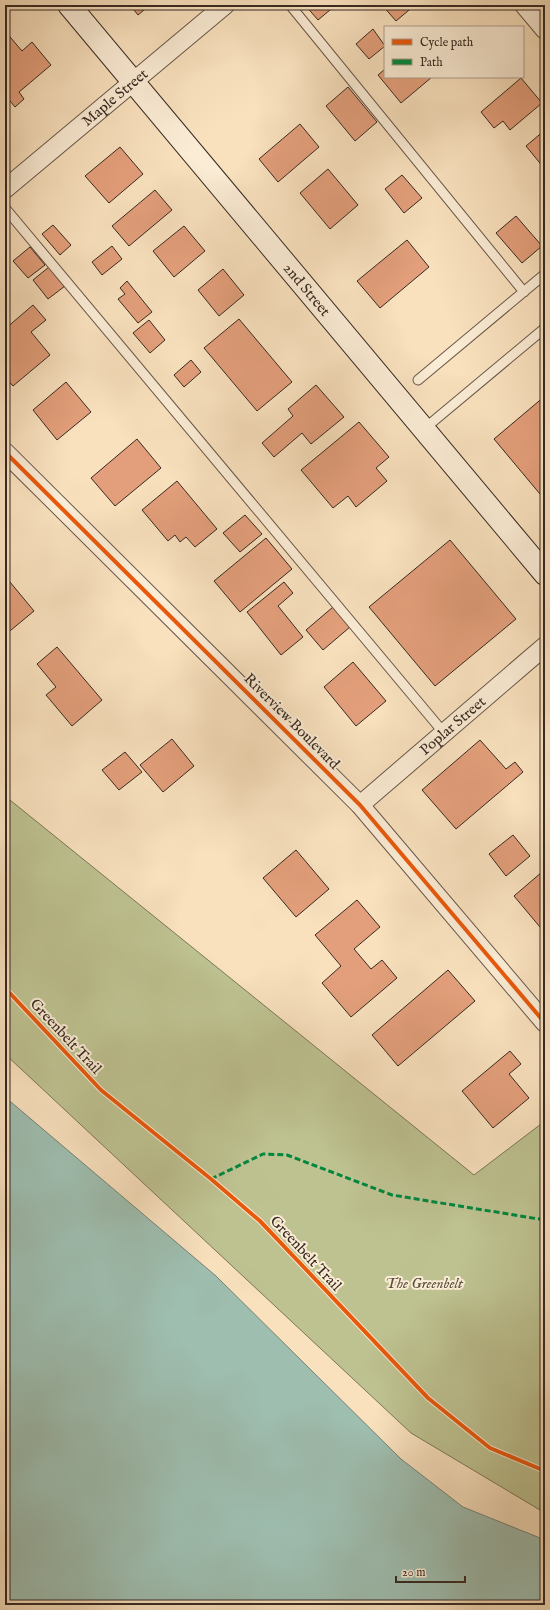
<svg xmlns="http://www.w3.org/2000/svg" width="550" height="1610" font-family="'IM FELL English',serif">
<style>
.green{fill:#bec291;stroke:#7a765a}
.water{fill:#9ebeb0;stroke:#758277}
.building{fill:#e39f7b;stroke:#372922}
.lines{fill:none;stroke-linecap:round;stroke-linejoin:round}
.lane-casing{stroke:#685749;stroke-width:11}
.street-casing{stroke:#685749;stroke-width:20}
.secondary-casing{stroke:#372922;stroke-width:24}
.lane{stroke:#fbecd5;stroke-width:9}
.street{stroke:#fbecd5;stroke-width:18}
.secondary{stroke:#fbecd5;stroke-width:22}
.quiet{stroke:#00873e;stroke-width:3;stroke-dasharray:6 3;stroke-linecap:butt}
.cycleway-casing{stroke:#fbecd5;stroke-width:6}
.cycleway{stroke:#e8590c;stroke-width:4}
.labels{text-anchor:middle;stroke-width:4;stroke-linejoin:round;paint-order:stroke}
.street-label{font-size:15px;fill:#372922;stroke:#fbecd5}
.park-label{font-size:15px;font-style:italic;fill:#594f3e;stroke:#fbecd5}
</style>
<rect width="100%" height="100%" fill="#f9e1be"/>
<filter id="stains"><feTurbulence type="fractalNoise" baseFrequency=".005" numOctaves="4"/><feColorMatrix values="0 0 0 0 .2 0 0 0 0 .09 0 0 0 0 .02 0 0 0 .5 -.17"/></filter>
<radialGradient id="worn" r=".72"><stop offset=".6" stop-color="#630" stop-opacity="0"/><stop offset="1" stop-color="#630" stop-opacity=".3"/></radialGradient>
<path class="green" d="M 5,796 L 474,1175 L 545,1121 L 545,1513 L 411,1433 L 5,1054 Z"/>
<path class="water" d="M 5,1097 L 216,1276 L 401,1459 L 463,1507 L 545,1540 L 545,1605 L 5,1605 Z"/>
<path class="building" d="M 130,5 L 150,5 L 138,15 Z
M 305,5 L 336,5 L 318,20 Z
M 382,5 L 415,5 L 396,21 Z
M 373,29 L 385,46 L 369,59 L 356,44 Z
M 5,31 L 22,51 L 32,42 L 51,65 L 19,92 L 24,99 L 15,107 L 5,95 Z
M 385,69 L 385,77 L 432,77 L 401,103 L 378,75 Z
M 521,78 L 542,103 L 510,130 L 503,121 L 494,128 L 481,112 Z
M 348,87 L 377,122 L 355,141 L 326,106 Z
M 300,124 L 319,147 L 278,182 L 259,159 Z
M 545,130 L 545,168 L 544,168 L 526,146 Z
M 120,147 L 143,174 L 109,203 L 85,176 Z
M 328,169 L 358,205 L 330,229 L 300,193 Z
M 402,175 L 422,198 L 404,213 L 385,189 Z
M 155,190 L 172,210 L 129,246 L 112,226 Z
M 516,216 L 542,246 L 522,263 L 496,233 Z
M 53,225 L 71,245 L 60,255 L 42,234 Z
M 184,226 L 205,251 L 174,277 L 153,251 Z
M 407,240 L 429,267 L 380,308 L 357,281 Z
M 112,246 L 122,259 L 102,275 L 92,262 Z
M 30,247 L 45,265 L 28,278 L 13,261 Z
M 49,267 L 65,286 L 48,299 L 33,280 Z
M 223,269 L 244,295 L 219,316 L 198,290 Z
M 127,281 L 152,312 L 138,323 L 118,299 L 125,294 L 120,288 Z
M 33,305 L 46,320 L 31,332 L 50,355 L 13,386 L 5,377 L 5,329 Z
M 239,319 L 292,382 L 257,411 L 204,348 Z
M 149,320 L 165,340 L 150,353 L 133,333 Z
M 191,360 L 201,372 L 184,387 L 174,375 Z
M 66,382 L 91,412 L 57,440 L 33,410 Z
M 316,385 L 344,417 L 311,444 L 302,433 L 274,457 L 262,443 L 293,416 L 288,409 Z
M 545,396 L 545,500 L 494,439 Z
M 359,422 L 389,457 L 376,468 L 387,481 L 356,507 L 348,496 L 333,508 L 301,470 Z
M 137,439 L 161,468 L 115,506 L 91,478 Z
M 177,481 L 217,529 L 195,547 L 186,537 L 180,542 L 175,535 L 168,541 L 142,510 Z
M 245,515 L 262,534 L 240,552 L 223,533 Z
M 266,538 L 292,569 L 240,612 L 214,581 Z
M 450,540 L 516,619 L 435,686 L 369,607 Z
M 5,576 L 34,611 L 5,635 Z
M 284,582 L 293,593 L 278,606 L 303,637 L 281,655 L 247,612 Z
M 333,607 L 350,627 L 323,650 L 306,630 Z
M 57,647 L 102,700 L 72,726 L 46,695 L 56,687 L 37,664 Z
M 353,662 L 386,701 L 356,726 L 324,687 Z
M 172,739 L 194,766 L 163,792 L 140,765 Z
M 480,740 L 506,769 L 515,762 L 523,772 L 456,829 L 422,790 Z
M 125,752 L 142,772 L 119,790 L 102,770 Z
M 513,835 L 530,856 L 506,876 L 489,854 Z
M 296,850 L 329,889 L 296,917 L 263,878 Z
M 542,872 L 545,876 L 545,933 L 514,896 Z
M 357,900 L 380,927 L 354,949 L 371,969 L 382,960 L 397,978 L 351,1017 L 322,983 L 341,966 L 315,935 Z
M 448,970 L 475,1001 L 398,1066 L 372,1035 Z
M 510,1051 L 521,1064 L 509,1074 L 529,1098 L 493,1128 L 462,1091 Z"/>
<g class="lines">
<g class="lane-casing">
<path id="lane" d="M 290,5 L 524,292
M 5,208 L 444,733
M 418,380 L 545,274
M 424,429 L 545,328"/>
</g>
<g class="street-casing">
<g id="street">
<path d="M 524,5 L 545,30"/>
<path id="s1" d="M 5,189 L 225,5"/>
<path d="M 5,452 L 360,805 L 545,1023"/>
<path id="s2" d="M 360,805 L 545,646"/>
</g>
</g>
<g class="secondary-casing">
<g id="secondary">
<path id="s3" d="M 69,5 L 545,574"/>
</g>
</g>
<use href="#lane" class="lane"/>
<use href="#street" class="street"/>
<use href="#secondary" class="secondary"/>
<path class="quiet" d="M 211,1179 L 263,1154 L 287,1155 L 392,1195 L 545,1220"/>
<g class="cycleway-casing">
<path id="cycleway" d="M 5,452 L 360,805 L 545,1023
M 5,988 L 101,1090 L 211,1179 L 260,1221 L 428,1398 L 490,1448 L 545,1471"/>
</g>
<use href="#cycleway" class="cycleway"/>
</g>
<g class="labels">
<g class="street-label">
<text dy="5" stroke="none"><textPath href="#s1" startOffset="143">Maple Street</textPath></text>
<text dy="5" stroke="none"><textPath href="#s3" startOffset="371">2nd Street</textPath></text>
<text transform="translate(292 721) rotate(45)" y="5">Riverview Boulevard</text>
<text dy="5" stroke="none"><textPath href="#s2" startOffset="122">Poplar Street</textPath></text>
<text transform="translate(66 1036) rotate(47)" y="5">Greenbelt Trail</text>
<text transform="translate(306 1253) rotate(47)" y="5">Greenbelt Trail</text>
</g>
<g class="park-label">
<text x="424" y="1288">The Greenbelt</text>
</g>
</g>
<rect width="550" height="1610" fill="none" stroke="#f9e1be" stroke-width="20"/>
<rect x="6" y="6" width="538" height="1598" fill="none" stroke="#372922" stroke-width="2"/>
<rect x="10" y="10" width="530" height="1590" fill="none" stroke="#372922"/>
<rect x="384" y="26" width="140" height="52" fill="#fbecd5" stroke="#ad9e8d"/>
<rect x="392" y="39" width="20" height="6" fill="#e8590c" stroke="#ad9e8d"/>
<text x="420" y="46" font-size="12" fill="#372922">Cycle path</text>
<rect x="392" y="59" width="20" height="6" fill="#00873e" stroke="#ad9e8d"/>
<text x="420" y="66" font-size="12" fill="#372922">Path</text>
<path d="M396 1576v6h69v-6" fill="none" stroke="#372922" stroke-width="2"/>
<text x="402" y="1576" font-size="12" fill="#372922" stroke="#fbecd5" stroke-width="3" paint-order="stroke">20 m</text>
<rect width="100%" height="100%" filter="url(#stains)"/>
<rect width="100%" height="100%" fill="url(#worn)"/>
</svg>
